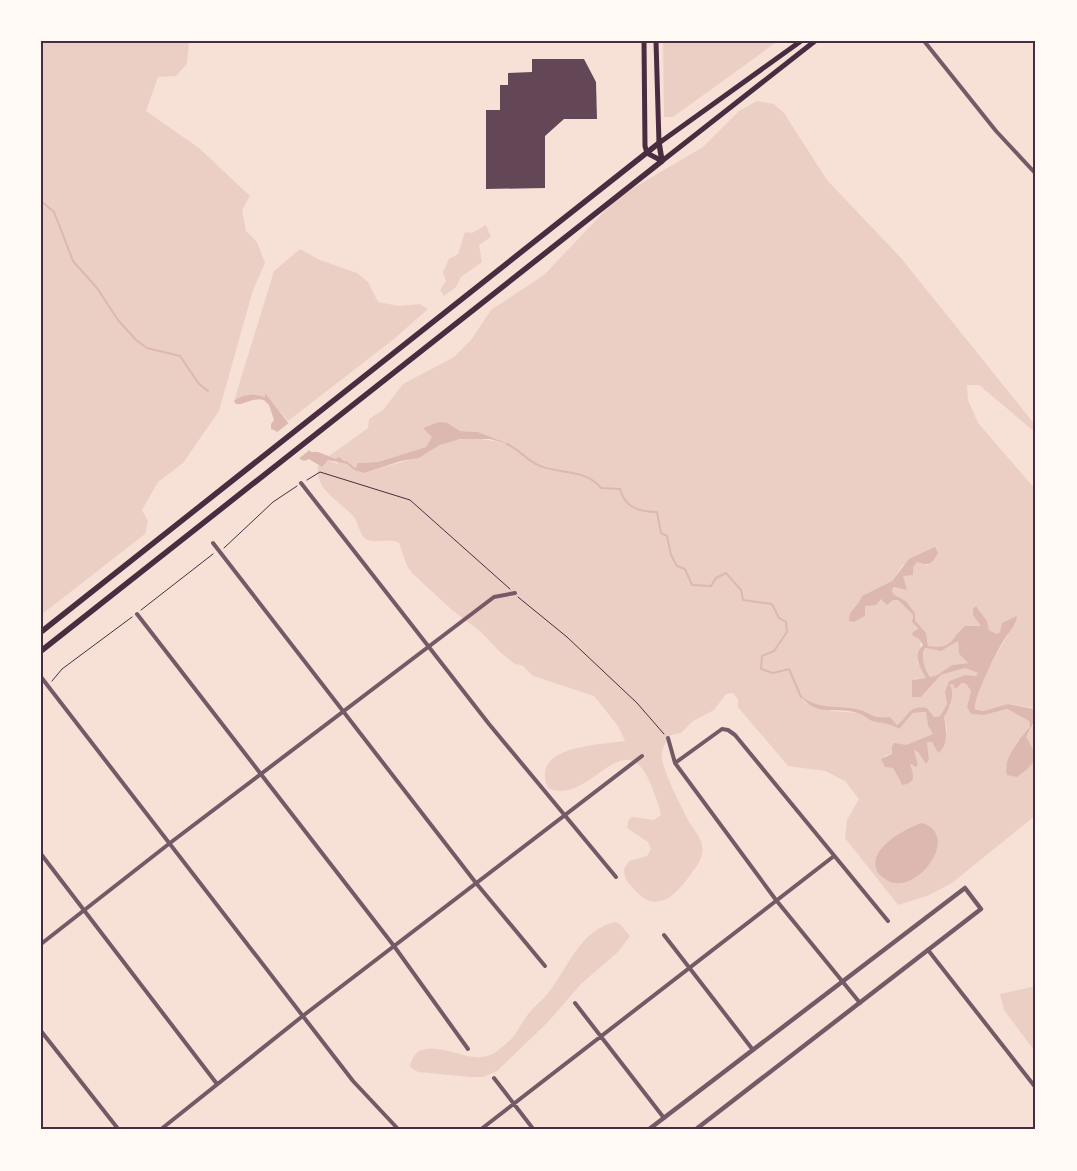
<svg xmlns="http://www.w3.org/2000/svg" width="1077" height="1171" font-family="Barlow,sans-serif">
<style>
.green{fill:#ebcfc5;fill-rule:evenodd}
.water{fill:#dcb8b0;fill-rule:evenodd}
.pier{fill:#f7e1d7}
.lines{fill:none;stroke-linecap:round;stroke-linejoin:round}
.stream{stroke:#dcb8b0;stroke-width:2}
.building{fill:#644757}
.path{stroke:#4a2c40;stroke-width:1}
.minor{stroke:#755966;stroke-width:4}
.tertiary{stroke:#755966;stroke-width:4.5}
.secondary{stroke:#4a2c40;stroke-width:5}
.primary{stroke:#4a2c40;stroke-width:5.5}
.neatline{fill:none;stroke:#4a2c40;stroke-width:2}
</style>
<rect width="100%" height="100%" fill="#f7e1d7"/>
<path class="green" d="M 41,41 L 189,41 L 187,64 L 176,76 L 158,77 L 146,111 L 199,148 L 250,196 L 242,210 L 246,231 L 257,242 L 265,263 L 253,290 L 219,411 L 183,463 L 158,482 L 142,510 L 148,521 L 145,534 L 41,615 Z
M 663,41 L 778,41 L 673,117 L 664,117 Z
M 757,101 L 774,104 L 784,113 L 827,180 L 901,258 L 1036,426 L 1036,433 L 979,385 L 967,385 L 968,400 L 978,423 L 1036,490 L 1036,648 L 1034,651 L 1036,652 L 1035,708 L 1008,704 L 983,711 L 974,708 C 975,688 1004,640 1016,623 L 997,634 L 989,630 C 987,620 981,616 979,607 L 981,626 L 962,629 C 954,645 944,648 928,646 L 926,633 L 915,620 L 915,613 L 906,601 L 893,594 L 892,590 L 903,580 L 903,576 L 917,562 L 928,565 L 938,553 L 903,565 L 892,581 L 862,596 L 860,601 L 851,610 L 854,622 L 865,616 L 865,606 L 881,599 L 898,600 L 913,615 L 912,622 C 923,635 922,646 917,662 L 927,678 L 923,680 L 915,678 L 921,697 L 941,675 L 965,668 L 978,673 L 976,677 L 965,675 L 949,681 L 945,692 L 947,704 L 940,716 L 934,717 L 927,708 C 913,706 906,717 897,725 L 890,717 C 871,719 871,712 856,709 C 837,706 817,711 802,697 L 805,703 L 832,711 L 859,713 L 871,720 L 888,722 L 899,729 L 913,713 L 926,712 L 928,726 L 933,734 L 893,751 L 892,754 L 884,756 L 893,768 L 900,783 L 906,760 L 898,758 L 898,753 L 903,754 L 912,766 L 918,764 L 914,750 L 918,752 L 926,764 L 929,760 L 927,742 L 932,742 L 938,752 L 942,749 L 947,730 L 944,717 L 951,705 L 951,683 L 954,684 L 954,689 L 962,683 L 966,684 L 971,691 L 967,707 L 984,715 L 1007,709 L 1029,721 L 1030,727 L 1016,743 L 1005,769 L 1035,751 L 1026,737 L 1034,724 L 1036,725 L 1036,815 L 952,883 L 927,896 L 898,905 L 845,838 L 847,820 L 859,799 L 845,781 L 825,771 L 788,766 L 738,707 L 738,699 L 733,693 L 726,694 L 714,710 L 693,721 L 681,733 L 671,735 C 666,741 660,751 662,759 C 664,773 681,806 688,820 C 694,831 705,840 702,854 C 701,861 695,868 691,874 C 676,895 656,916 634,889 C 628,883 624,878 624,869 L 629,861 L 647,856 L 651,849 L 648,842 L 627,828 L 628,821 L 632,817 L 654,820 L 661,815 C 660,806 656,799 653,790 C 626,714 591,808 548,788 C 529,745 601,745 625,741 L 618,726 L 594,696 L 533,676 L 522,665 L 515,664 L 500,652 L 481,632 L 452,610 L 413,574 L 407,566 L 399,543 C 388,537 379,544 368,540 C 360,538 359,524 354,517 C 340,501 314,490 318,465 L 322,467 L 324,461 L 328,460 L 338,464 L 336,459 L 329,456 L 368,428 L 369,419 L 383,410 L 403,384 L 454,357 L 471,340 L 491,310 L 544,275 L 618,197 L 703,147 L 739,111 ZM 447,424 L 460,431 L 478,432 L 503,444 C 484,437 457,436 439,446 C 432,449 427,455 419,457 C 401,463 382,467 364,473 L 358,463 L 378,462 L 426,447 L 432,437 L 430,434 Z
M 486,225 L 491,237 L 479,245 L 482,262 L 461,277 L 456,287 L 444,296 L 440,290 L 446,281 L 443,272 L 449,259 L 458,254 L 465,232 L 472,233 Z
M 300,249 L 320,260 L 357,273 L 368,282 L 378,302 L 399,306 L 420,304 L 428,309 L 394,339 L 288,421 L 265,394 L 266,397 C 255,393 242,394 234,401 L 274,271 Z
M 958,641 L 959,654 L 968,663 L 952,665 L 937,675 L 930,677 C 925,670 920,656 925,648 L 941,651 Z
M 615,922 L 620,924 L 630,936 L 618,952 L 581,984 L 548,1022 L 497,1071 L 483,1077 L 470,1077 L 418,1072 L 410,1067 C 417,1030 461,1061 482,1057 C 493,1056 501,1048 508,1042 C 516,1036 520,1025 526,1017 C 532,1008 542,1001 549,992 C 569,966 580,930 615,922 Z
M 1036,986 L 1036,1053 L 1004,1010 L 1000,994 Z"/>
<path class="water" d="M 265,393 L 311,452 L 318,452 L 336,459 L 339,457 L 348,464 L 328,460 L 322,467 L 309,459 L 304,461 L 300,459 L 276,431 L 271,429 L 271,424 L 274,420 L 269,405 L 264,400 C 252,397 246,405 236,404 L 234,401 C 242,394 255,393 265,397 Z
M 439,422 L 447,423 L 460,431 L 478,432 L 508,444 L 490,439 L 460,439 L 440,445 L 419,458 L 401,461 L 364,473 L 355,470 L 358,463 L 378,462 L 426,447 L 432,437 L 423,428 Z
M 935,547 L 938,553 C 931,565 930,566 917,562 L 913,567 L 913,575 L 903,576 L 907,590 L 894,587 L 892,590 L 893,594 L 906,601 L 915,613 L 915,620 L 926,633 L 928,646 C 954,649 949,640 965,626 L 981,626 L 973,615 L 973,609 L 976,606 L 987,621 L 989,630 L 997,634 L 1000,632 L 1002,623 L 1017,616 C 1016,626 1009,632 1004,640 C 997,650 972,701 975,709 L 983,711 L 1008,704 L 1034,709 L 1036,701 L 1036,725 L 1033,724 L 1026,737 C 1040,758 1037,762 1017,777 L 1007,775 C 1002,759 1020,738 1030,727 L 1029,721 L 1007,709 L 984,715 L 971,714 L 967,707 L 971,691 L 966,684 L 962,683 L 955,689 L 953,684 L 950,685 C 955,693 950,709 944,717 C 946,727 949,747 938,753 L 932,742 L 927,742 L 929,760 L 926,764 L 918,752 L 914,750 L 918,764 L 916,767 L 910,764 C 914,776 916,783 902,785 L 893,768 L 885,767 L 881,759 L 892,754 L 892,747 L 894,743 L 906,745 L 933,734 L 928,726 L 926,712 L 913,713 L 899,729 C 886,721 880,724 870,720 C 866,718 864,715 860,714 C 839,705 816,719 800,695 C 817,710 835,705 856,709 C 871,712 871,719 890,717 L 897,725 C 909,716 908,705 927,708 L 934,717 L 940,716 L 947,704 L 945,692 L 949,681 L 965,675 L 976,676 L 978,673 L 965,668 L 941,675 L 921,697 L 912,697 L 912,680 L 926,678 C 920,667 912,656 923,645 L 919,639 L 912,635 L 913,632 L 918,629 L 912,622 L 913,615 L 898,600 L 893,600 L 887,605 L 881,599 L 876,605 L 865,606 L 865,616 L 854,622 L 849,621 C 848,609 859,606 862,596 L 892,581 L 909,559 ZM 958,641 L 959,654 L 968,663 L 952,665 L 937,675 L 930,677 C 925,670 920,656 925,648 L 941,651 Z
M 922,823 C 959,834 923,887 895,883 C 890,883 883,878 879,874 C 863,852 903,829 922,823 Z"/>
<path class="pier" d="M 291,421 L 311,449 L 297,460 L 275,434 Z"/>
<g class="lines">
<path class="stream" d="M 41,201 L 54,212 L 73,261 L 97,288 L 118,320 L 136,340 L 147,348 L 180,356 L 199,384 L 208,391
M 507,444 C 518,449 526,459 536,464 C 555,475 584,467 601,488 L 620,489 C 625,508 640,512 657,512 L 661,533 L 667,536 L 671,555 L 677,566 L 685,569 L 692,585 L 711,586 L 716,578 L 726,573 L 741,590 L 743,600 L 772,604 L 779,618 L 786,622 L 787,632 L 774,651 L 762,656 L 761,669 L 773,673 L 789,669 L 801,697
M 346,462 L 356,470"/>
</g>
<path class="building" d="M 532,59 L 584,59 L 596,82 L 597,119 L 564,119 L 545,136 L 545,188 L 486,189 L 486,110 L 500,110 L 500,85 L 508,85 L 508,73 L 532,72 Z"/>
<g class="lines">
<path class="path" d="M 307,480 L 320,472 L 410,500 L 510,589
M 224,548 L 273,502 L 297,486
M 518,597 L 567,637 L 637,703 L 664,734
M 141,610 L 213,554
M 52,681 L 62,669 L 132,617"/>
<path class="minor" d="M 924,41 L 996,131 L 1036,174
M 301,483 L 489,724 L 616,877
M 213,543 L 476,883 L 545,966
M 137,614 L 394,946 L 468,1049
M 41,677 L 353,1081 L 399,1130
M 668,738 L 675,763 L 776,900 L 860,1003
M 675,763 L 722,729 L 728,730 L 735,735 L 888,921
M 41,854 L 217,1084
M 664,935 L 753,1050
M 41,944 L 170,843 L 494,597 L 515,593
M 928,950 L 1036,1088
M 575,1003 L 664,1118
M 41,1031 L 119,1130
M 494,1078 L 534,1130
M 160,1130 L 304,1015 L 642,756
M 480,1130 L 834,856"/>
<path class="tertiary" d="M 648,1130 L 965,888 L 981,909 L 695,1130"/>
<path class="secondary" d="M 644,41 L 645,146 L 647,153 L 662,161 L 815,41
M 656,41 L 659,143 L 801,41"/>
<path class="primary" d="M 41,632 L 659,143 L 662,161 L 41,651"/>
</g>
<rect width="1077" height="1171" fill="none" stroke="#fffaf5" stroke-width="85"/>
<rect x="42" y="42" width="992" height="1086" class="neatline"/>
</svg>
